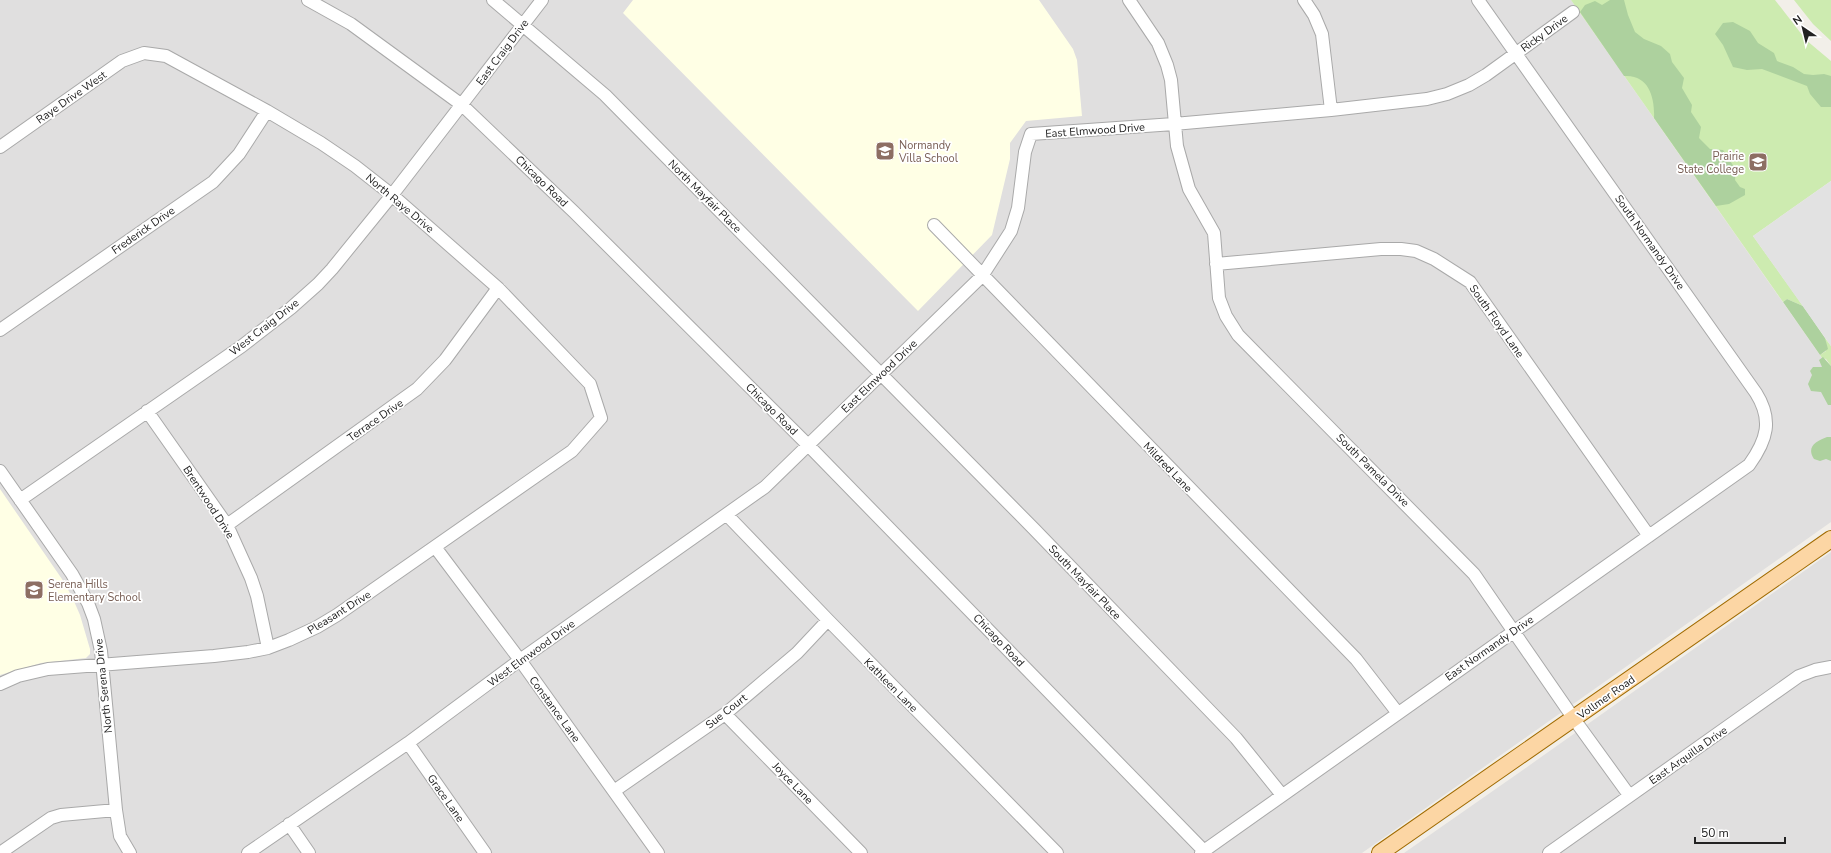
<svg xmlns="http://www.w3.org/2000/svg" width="1831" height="853" font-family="'Nunito Sans',sans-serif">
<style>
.residential{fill:#e0dfdf}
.education{fill:#ffffe5}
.grass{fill:#cdebb0}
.forest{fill:#add19e}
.parking{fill:#e2e2e2}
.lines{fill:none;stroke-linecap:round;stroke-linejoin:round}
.minor-casing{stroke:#a9a9a9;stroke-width:14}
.major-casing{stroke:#a06b00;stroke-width:18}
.minor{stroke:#fff;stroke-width:12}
.major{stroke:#fcd6a4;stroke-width:16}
.labels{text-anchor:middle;stroke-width:3.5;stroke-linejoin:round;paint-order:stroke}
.street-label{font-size:11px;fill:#222;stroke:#fff}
.education-label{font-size:11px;fill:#785e54;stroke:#fff;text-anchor:start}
</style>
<rect width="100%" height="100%" fill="#f2efe9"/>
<path class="residential" d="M 0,0 L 1571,0 L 1831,371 L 1831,522 L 1362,853 L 0,853 Z
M 1831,552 L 1831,853 L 1404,853 L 1520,772 Z"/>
<path class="education" d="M 633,0 L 1039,0 L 1073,49 L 1077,60 L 1082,116 L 1026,121 L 1010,143 L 1010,159 L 992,235 L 918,311 L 623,13 Z
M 0,489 L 64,582 L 73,599 L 80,615 L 90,649 L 90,654 L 86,658 L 41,663 L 0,675 Z"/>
<path class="grass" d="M 1571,0 L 1775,0 L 1806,40 L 1831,61 L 1831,181 L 1753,236 L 1803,306 L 1787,299 L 1783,302 Z
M 1794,0 L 1831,0 L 1831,41 L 1813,24 Z
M 1825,338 L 1831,346 L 1831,366 L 1826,359 L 1822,358 L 1820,355 L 1826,351 Z"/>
<path class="forest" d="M 1610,0 L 1624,0 L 1628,15 L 1635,32 L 1644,39 L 1661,46 L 1670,54 L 1672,62 L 1684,78 L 1682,88 L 1692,105 L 1691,112 L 1701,127 L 1699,138 L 1710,149 L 1723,150 L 1736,170 L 1735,180 L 1740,187 L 1745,189 L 1745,195 L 1729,204 L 1716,206 L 1654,118 C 1655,98 1649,74 1624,76 L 1580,12 L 1585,5 L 1595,1 L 1602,5 Z
M 1733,22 L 1750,31 L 1758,43 L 1774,53 L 1777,61 L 1793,67 L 1804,74 L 1813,75 L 1824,74 L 1831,76 L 1831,107 L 1821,107 L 1810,94 L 1807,86 L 1762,69 L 1747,70 L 1733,67 L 1723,45 L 1715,34 L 1723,23 Z
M 1787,299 L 1803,306 L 1825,338 L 1828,349 L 1820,355 L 1783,302 Z
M 1823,357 L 1831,366 L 1831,405 L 1828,405 L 1821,392 L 1811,391 L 1808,384 L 1812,375 L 1810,371 L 1813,367 L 1822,367 L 1819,360 Z
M 1827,437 L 1831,437 L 1831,461 L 1826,459 L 1820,461 L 1814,459 C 1806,447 1816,441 1827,437 Z"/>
<path class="parking" d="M 1831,181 L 1831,346 L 1753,236 Z"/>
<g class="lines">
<g class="minor-casing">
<path id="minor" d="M 308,0 L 351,24 L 462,105 L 574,212 L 808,445 L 1206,853
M 493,0 L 605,95 L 1034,529 L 1236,738 L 1282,795
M 1129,0 L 1158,43 L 1167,65 L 1171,80 L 1177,146 L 1189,189 L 1214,233 L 1219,298 L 1226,316 L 1238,335 L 1474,574 L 1574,719 L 1629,795
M 1304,0 L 1314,15 L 1322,34 L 1331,110
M 0,147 L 122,61 L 144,53 L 166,56 L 267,111 L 321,143 L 355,166 L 392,195 L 498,288 L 590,384 L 601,418 L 572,451 L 337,615 L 317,627 L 289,640 L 268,648 L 248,652 L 214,656 L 48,669 L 18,676 L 0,684
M 934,225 L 1356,659 L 1397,712
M 1216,264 L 1381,249 L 1401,249 L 1416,251 L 1434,259 L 1470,282 L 1649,536
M 0,330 L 213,182 L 239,154 L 267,111
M 147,411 L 227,525 L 251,578 L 257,596 L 268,648
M 0,471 L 72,574 L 88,603 L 94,619 L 101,651 L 116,810 L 120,836 L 130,853
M 20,500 L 242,346 L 291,308 L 318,284 L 332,269 L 392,195 L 542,0
M 727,515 L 828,620 L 1057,853
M 227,525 L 417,389 L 445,360 L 498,288
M 435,547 L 520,660 L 658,853
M 725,714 L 861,853
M 408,743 L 485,853
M 614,791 L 725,714 L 797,653 L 828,620
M 289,824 L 309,853
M 0,853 L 51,818 L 61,815 L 116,810
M 248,853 L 408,743 L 520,660 L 765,487 L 982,276 L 1011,231 L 1018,208 L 1025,152 L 1031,134 L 1174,124 L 1331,110 L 1427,99 L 1447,94 L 1469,85 L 1486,75 L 1573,12
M 1201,853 L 1749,465 C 1767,440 1773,420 1756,393 L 1478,0
M 1549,853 L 1799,676 L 1815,670 L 1831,667"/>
</g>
<g class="major-casing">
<path id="major" d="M 1380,853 L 1831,539"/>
</g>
<use href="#minor" class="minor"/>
<use href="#major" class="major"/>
</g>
<defs>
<g id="school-square" transform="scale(1)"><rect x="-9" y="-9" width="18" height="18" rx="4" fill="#8d6e63" stroke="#fff"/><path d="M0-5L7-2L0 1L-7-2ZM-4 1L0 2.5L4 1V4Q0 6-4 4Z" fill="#fff"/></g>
<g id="university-square" transform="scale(1)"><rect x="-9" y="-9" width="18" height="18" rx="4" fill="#8d6e63" stroke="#fff"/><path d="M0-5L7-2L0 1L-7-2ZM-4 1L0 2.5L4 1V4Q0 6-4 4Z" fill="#fff"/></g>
</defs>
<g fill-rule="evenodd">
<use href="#school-square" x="885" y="151"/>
<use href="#university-square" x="1758" y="162"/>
<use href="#school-square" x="34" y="590"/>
</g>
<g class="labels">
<g class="street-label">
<text transform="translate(1544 33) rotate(-36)" y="4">Ricky Drive</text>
<text transform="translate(502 52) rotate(-53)" y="4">East Craig Drive</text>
<text transform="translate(71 97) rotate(-35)" y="4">Raye Drive West</text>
<text transform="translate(1095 130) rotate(-4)" y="4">East Elmwood Drive</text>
<text transform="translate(542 181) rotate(44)" y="4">Chicago Road</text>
<text transform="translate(705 196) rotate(45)" y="4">North Mayfair Place</text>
<text transform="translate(400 203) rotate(40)" y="4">North Raye Drive</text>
<text transform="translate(143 230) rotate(-35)" y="4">Frederick Drive</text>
<text transform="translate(1650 242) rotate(55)" y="4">South Normandy Drive</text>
<text transform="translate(1497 321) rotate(55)" y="4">South Floyd Lane</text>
<text transform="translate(264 327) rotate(-38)" y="4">West Craig Drive</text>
<text transform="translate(879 376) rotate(-44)" y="4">East Elmwood Drive</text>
<text transform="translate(772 409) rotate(45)" y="4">Chicago Road</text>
<text transform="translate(375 420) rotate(-35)" y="4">Terrace Drive</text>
<text transform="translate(1168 467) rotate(46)" y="4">Mildred Lane</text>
<text transform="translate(1373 470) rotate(45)" y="4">South Pamela Drive</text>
<text transform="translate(209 502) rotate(57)" y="4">Brentwood Drive</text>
<text transform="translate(1085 582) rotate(46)" y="4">South Mayfair Place</text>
<text transform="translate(339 612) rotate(-32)" y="4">Pleasant Drive</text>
<text transform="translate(999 640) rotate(46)" y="4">Chicago Road</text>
<text transform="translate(1489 648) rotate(-35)" y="4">East Normandy Drive</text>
<text transform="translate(531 653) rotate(-36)" y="4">West Elmwood Drive</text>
<text transform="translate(891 685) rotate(45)" y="4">Kathleen Lane</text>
<text transform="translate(103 686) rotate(-96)" y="4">North Serena Drive</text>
<text transform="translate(1606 697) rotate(-35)" y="4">Vollmer Road</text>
<text transform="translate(555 709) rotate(54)" y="4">Constance Lane</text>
<text transform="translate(726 711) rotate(-38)" y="4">Sue Court</text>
<text transform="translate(1688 755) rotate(-35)" y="4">East Arquilla Drive</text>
<text transform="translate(793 783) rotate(46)" y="4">Joyce Lane</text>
<text transform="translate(446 798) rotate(55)" y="4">Grace Lane</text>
</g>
<g class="education-label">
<text x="899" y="149">Normandy<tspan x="899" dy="13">Villa School</tspan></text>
<text x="1744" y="160" text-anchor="end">Prairie<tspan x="1744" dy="13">State College</tspan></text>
<text x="48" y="588">Serena Hills<tspan x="48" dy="13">Elementary School</tspan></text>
</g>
</g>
<g transform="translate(1803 28) rotate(325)" stroke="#ffffff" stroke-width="3" paint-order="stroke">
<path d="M0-3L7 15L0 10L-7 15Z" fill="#222222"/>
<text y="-6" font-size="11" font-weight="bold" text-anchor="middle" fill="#222222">N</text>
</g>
<path d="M1695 837v6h90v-6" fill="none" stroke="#222222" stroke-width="2"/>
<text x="1701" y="837" font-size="12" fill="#222222" stroke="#ffffff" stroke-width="3" paint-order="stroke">50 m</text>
</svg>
